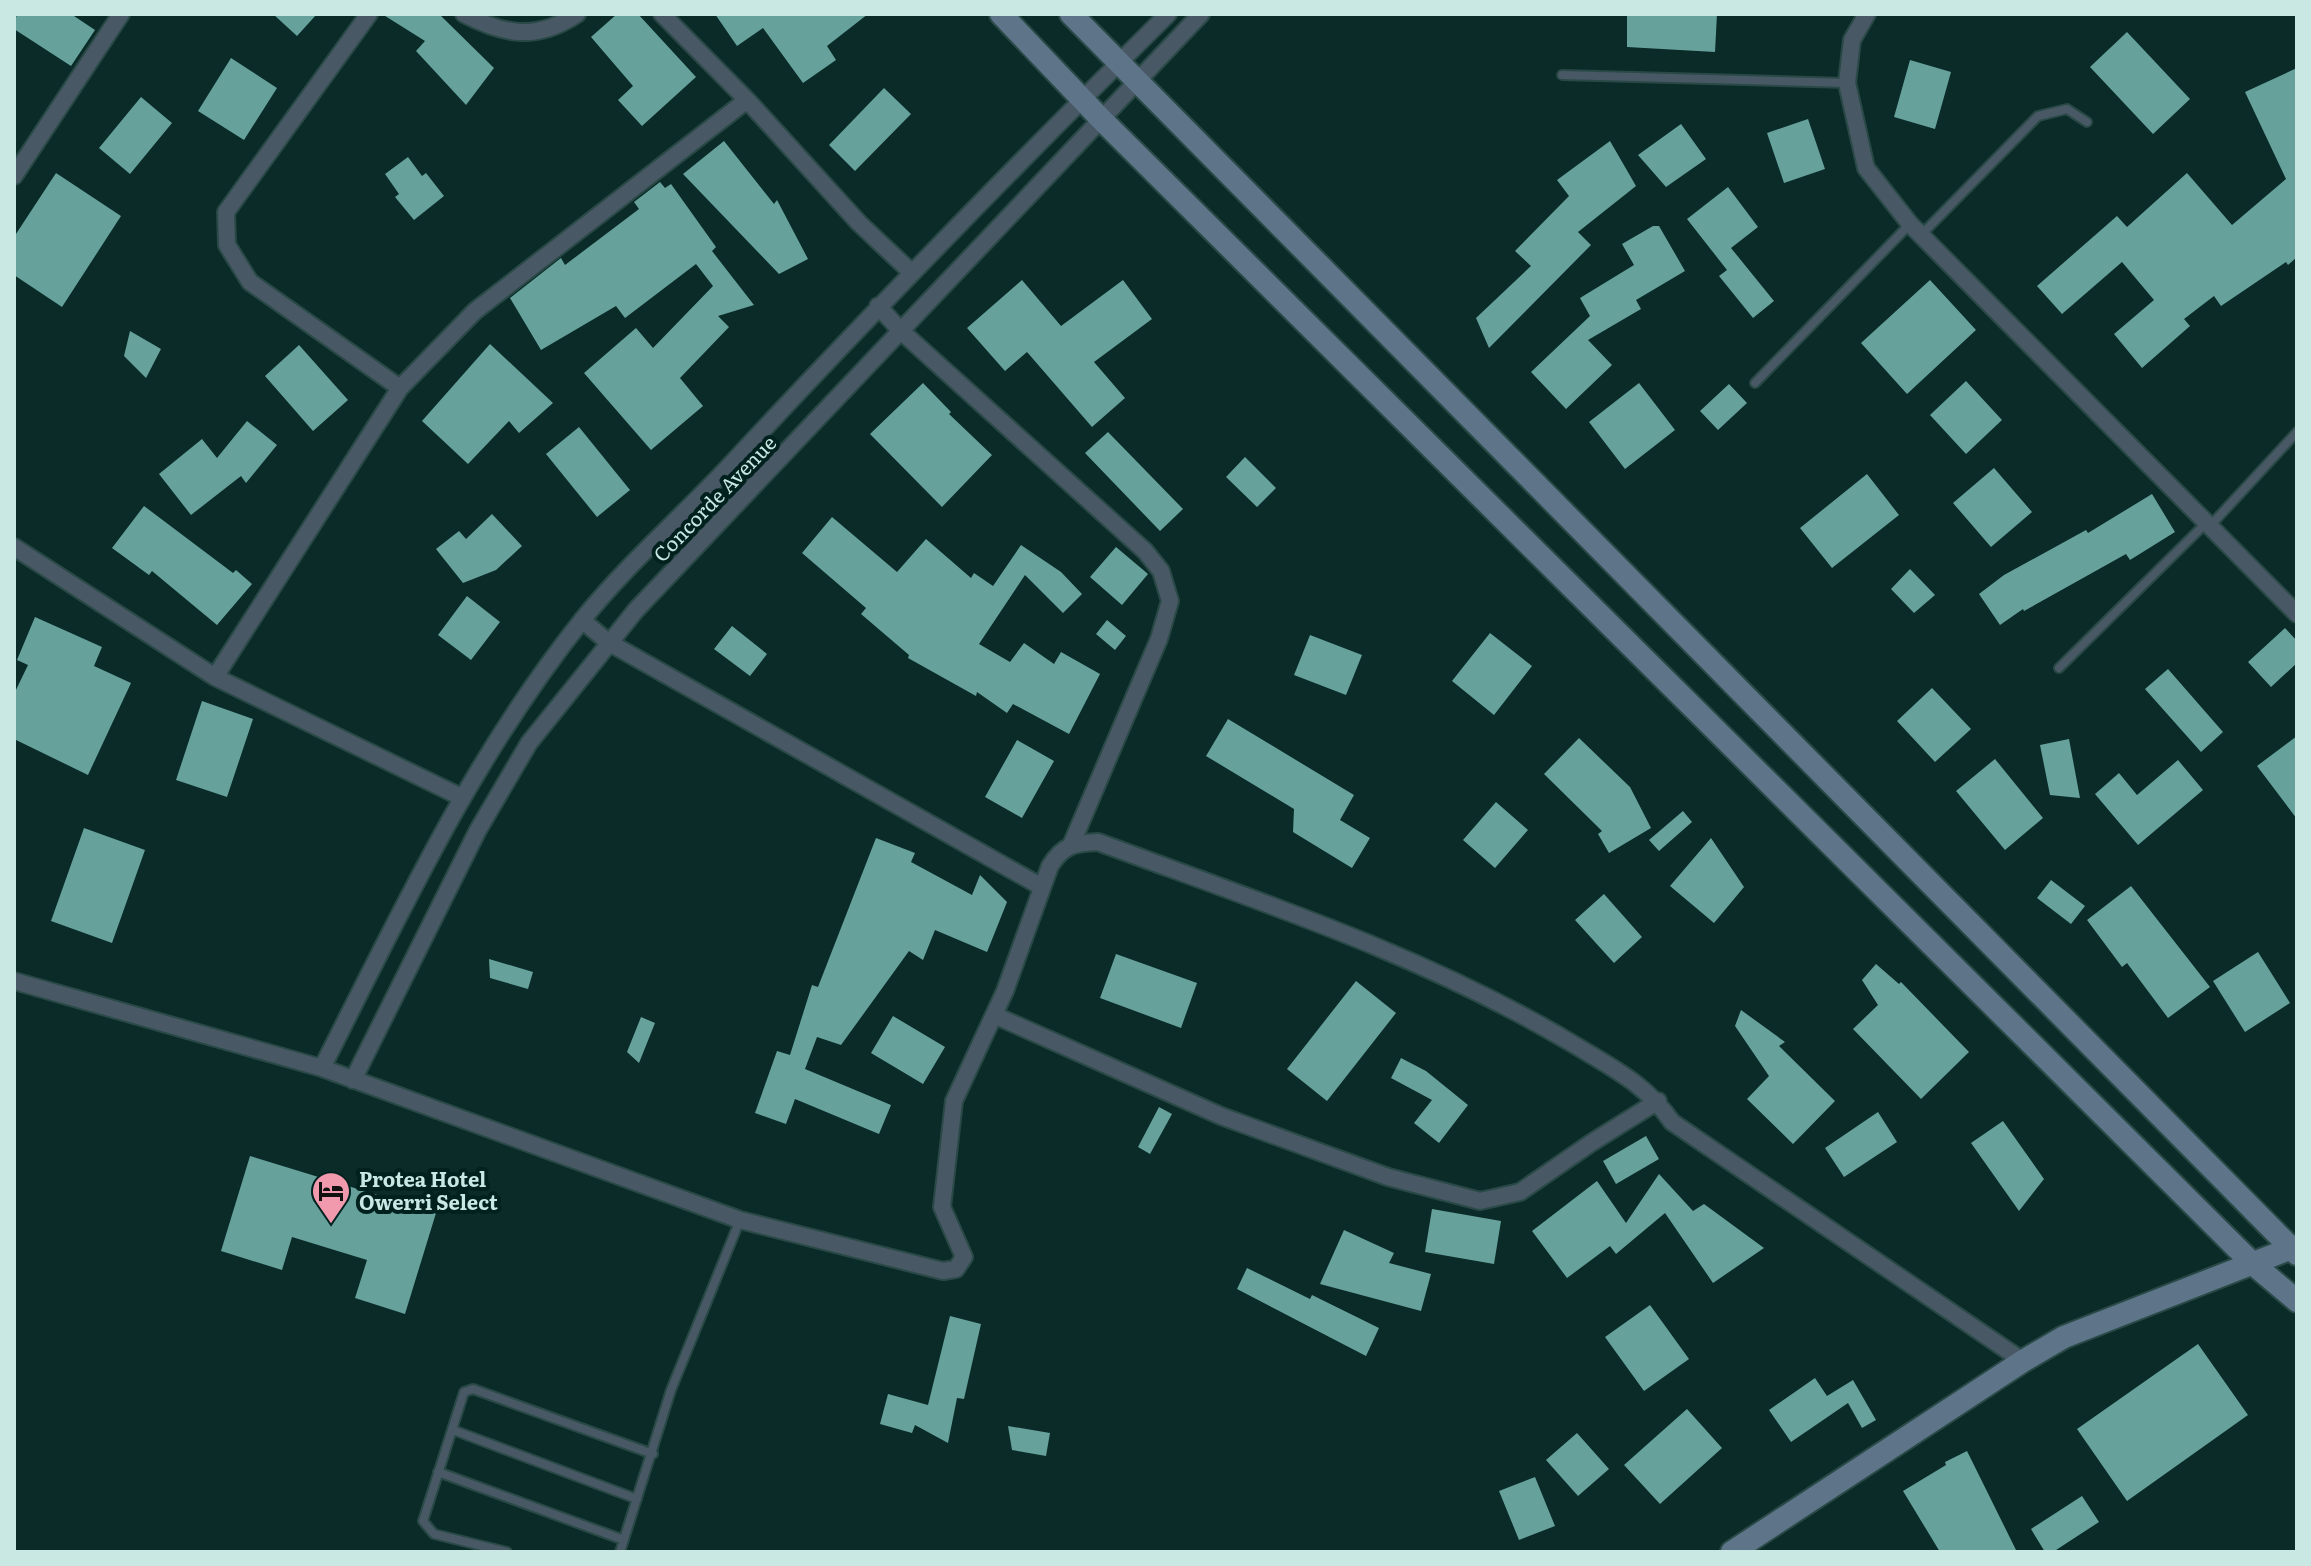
<svg xmlns="http://www.w3.org/2000/svg" width="2311" height="1566" font-family="Literata,serif">
<style>
.building{fill:#66a29b}
.lines{fill:none;stroke-linecap:round;stroke-linejoin:round}
.lane-casing{stroke:#294946;stroke-width:12}
.street-casing{stroke:#294946;stroke-width:20}
.secondary-casing{stroke:#294946;stroke-width:26}
.lane{stroke:#495865;stroke-width:8}
.street{stroke:#495865;stroke-width:16}
.secondary{stroke:#5d7489;stroke-width:22}
.labels{text-anchor:middle;stroke-width:8;stroke-linejoin:round;paint-order:stroke}
.street-label{font-size:20px;fill:#c9e7e3;stroke:#01211e}
.poi-label{font-size:20px;font-weight:bold;fill:#c9e7e3;stroke:#01211e;text-anchor:start}
</style>
<rect width="100%" height="100%" fill="#0a2b28"/>
<path class="building" d="M 18,14 L 71,14 L 95,30 L 71,66 L 14,29 L 14,20 Z
M 273,14 L 317,14 L 297,36 Z
M 382,14 L 439,14 L 494,68 L 466,105 L 416,51 L 425,41 Z
M 617,14 L 638,14 L 696,77 L 642,126 L 618,100 L 633,86 L 591,37 Z
M 715,14 L 868,14 L 827,46 L 836,60 L 803,83 L 763,28 L 737,46 Z
M 1627,14 L 1717,14 L 1715,52 L 1627,47 Z
M 2127,32 L 2190,99 L 2153,134 L 2090,67 Z
M 231,58 L 277,88 L 244,140 L 198,111 Z
M 1910,60 L 1951,72 L 1935,129 L 1894,117 Z
M 2297,68 L 2297,257 L 2288,265 L 2286,262 L 2221,306 L 2214,296 L 2184,319 L 2190,326 L 2142,368 L 2114,334 L 2154,300 L 2122,262 L 2062,314 L 2037,286 L 2117,216 L 2127,227 L 2187,173 L 2232,225 L 2286,179 L 2245,92 Z
M 884,88 L 911,114 L 855,171 L 829,145 Z
M 141,97 L 172,123 L 130,174 L 99,148 Z
M 1808,119 L 1825,169 L 1784,183 L 1767,133 Z
M 1681,124 L 1706,159 L 1666,187 L 1638,155 Z
M 724,141 L 774,204 L 777,200 L 808,259 L 779,274 L 683,174 Z
M 1610,141 L 1636,186 L 1578,232 L 1591,245 L 1489,348 L 1476,318 L 1531,266 L 1515,251 L 1569,196 L 1557,180 Z
M 408,157 L 422,176 L 426,173 L 444,196 L 414,220 L 395,197 L 399,194 L 385,174 Z
M 56,173 L 121,216 L 62,307 L 14,275 L 14,237 Z
M 660,182 L 665,188 L 671,184 L 716,247 L 712,251 L 754,305 L 718,316 L 729,327 L 680,378 L 703,406 L 651,450 L 584,373 L 636,328 L 653,348 L 713,286 L 696,264 L 625,318 L 616,306 L 541,350 L 510,298 L 561,258 L 565,265 L 639,209 L 634,202 Z
M 1728,187 L 1758,227 L 1731,248 L 1774,301 L 1753,318 L 1719,276 L 1727,270 L 1687,219 Z
M 1653,226 L 1659,226 L 1685,271 L 1636,300 L 1641,309 L 1588,340 L 1612,365 L 1566,409 L 1531,372 L 1590,316 L 1580,298 L 1634,265 L 1622,244 Z
M 1022,280 L 1061,326 L 1123,280 L 1152,319 L 1094,362 L 1125,398 L 1092,427 L 1027,352 L 1005,371 L 967,328 Z
M 1930,280 L 1976,330 L 1907,394 L 1861,343 Z
M 130,331 L 161,349 L 146,378 L 124,356 Z
M 490,344 L 553,403 L 519,433 L 509,421 L 468,464 L 422,421 Z
M 299,345 L 348,400 L 313,431 L 265,376 Z
M 1966,381 L 2002,420 L 1966,454 L 1930,415 Z
M 923,383 L 951,412 L 949,414 L 992,455 L 942,507 L 870,434 Z
M 1639,383 L 1675,430 L 1625,469 L 1589,422 Z
M 1729,384 L 1747,403 L 1718,430 L 1700,411 Z
M 247,421 L 277,445 L 246,483 L 241,476 L 191,515 L 159,474 L 202,439 L 217,458 Z
M 579,427 L 630,490 L 597,517 L 546,454 Z
M 1108,432 L 1183,509 L 1160,531 L 1085,453 Z
M 1245,457 L 1276,488 L 1257,507 L 1226,477 Z
M 1994,468 L 2032,512 L 1991,547 L 1953,503 Z
M 1867,474 L 1899,515 L 1832,568 L 1800,528 Z
M 2152,494 L 2175,532 L 2130,560 L 2126,554 L 2024,611 L 2023,609 L 2000,625 L 1979,594 L 2004,575 L 2086,530 L 2088,533 Z
M 144,506 L 233,573 L 236,570 L 252,584 L 217,625 L 152,571 L 149,575 L 112,548 Z
M 492,514 L 522,546 L 496,570 L 463,583 L 436,549 L 459,531 L 466,539 Z
M 832,517 L 897,572 L 926,539 L 971,578 L 974,573 L 993,586 L 1021,545 L 1061,572 L 1082,594 L 1063,613 L 1025,575 L 979,644 L 1010,662 L 1024,643 L 1054,664 L 1061,652 L 1100,674 L 1069,734 L 1013,704 L 1007,713 L 977,692 L 976,696 L 908,658 L 909,655 L 861,614 L 866,608 L 802,553 Z
M 1116,547 L 1148,574 L 1122,605 L 1090,577 Z
M 1910,569 L 1935,595 L 1914,613 L 1891,589 Z
M 467,596 L 500,622 L 471,660 L 438,635 Z
M 35,617 L 102,647 L 94,666 L 131,683 L 88,775 L 14,739 L 14,694 L 28,665 L 17,660 Z
M 1107,620 L 1126,636 L 1115,650 L 1096,634 Z
M 732,626 L 767,654 L 750,676 L 714,649 Z
M 2285,628 L 2297,641 L 2297,663 L 2271,687 L 2248,662 Z
M 1490,633 L 1532,666 L 1494,715 L 1452,681 Z
M 1310,635 L 1362,655 L 1346,695 L 1294,675 Z
M 2168,669 L 2223,732 L 2201,752 L 2145,689 Z
M 1932,688 L 1971,729 L 1935,762 L 1897,721 Z
M 202,701 L 253,719 L 227,797 L 176,780 Z
M 1228,719 L 1354,795 L 1340,820 L 1370,838 L 1352,868 L 1293,832 L 1294,809 L 1206,756 Z
M 2297,736 L 2297,819 L 2257,766 Z
M 1579,738 L 1630,787 L 1651,828 L 1609,853 L 1598,834 L 1602,831 L 1544,774 Z
M 2069,739 L 2080,798 L 2050,795 L 2040,745 Z
M 1017,740 L 1054,761 L 1022,818 L 985,797 Z
M 1995,759 L 2043,818 L 2005,850 L 1956,791 Z
M 2178,760 L 2203,790 L 2138,845 L 2095,794 L 2119,773 L 2137,795 Z
M 1496,802 L 1528,830 L 1495,868 L 1463,840 Z
M 1683,811 L 1692,822 L 1659,851 L 1649,840 Z
M 84,828 L 145,850 L 112,943 L 51,921 Z
M 876,838 L 915,853 L 911,862 L 972,895 L 980,875 L 1007,902 L 987,952 L 935,930 L 923,960 L 909,951 L 841,1045 L 817,1037 L 805,1069 L 891,1105 L 879,1134 L 795,1099 L 786,1124 L 755,1113 L 777,1051 L 790,1055 L 812,985 L 818,987 Z
M 1711,838 L 1744,887 L 1714,923 L 1670,886 Z
M 2051,880 L 2085,906 L 2071,924 L 2037,898 Z
M 2131,886 L 2210,987 L 2168,1018 L 2127,963 L 2122,967 L 2087,920 Z
M 1604,894 L 1642,937 L 1614,963 L 1575,920 Z
M 2258,952 L 2290,1003 L 2245,1032 L 2213,981 Z
M 1116,954 L 1197,983 L 1181,1028 L 1100,998 Z
M 489,959 L 533,972 L 528,989 L 490,978 Z
M 1876,964 L 1899,984 L 1901,982 L 1969,1052 L 1921,1099 L 1853,1029 L 1878,1005 L 1862,980 Z
M 1356,981 L 1396,1013 L 1327,1101 L 1287,1069 Z
M 1741,1010 L 1785,1042 L 1779,1046 L 1835,1101 L 1793,1144 L 1747,1099 L 1769,1076 L 1735,1026 Z
M 893,1016 L 945,1047 L 923,1084 L 871,1053 Z
M 641,1017 L 655,1023 L 639,1063 L 627,1052 Z
M 1401,1058 L 1426,1071 L 1468,1105 L 1439,1143 L 1414,1123 L 1432,1100 L 1391,1078 Z
M 1159,1107 L 1172,1114 L 1150,1154 L 1138,1147 Z
M 1878,1112 L 1897,1142 L 1844,1177 L 1825,1148 Z
M 2003,1121 L 2044,1179 L 2019,1211 L 1971,1143 Z
M 1646,1136 L 1659,1159 L 1616,1184 L 1603,1161 Z
M 250,1156 L 436,1213 L 405,1314 L 355,1298 L 367,1260 L 292,1237 L 282,1270 L 221,1251 Z
M 1659,1174 L 1693,1211 L 1704,1204 L 1764,1248 L 1713,1283 L 1665,1213 L 1616,1254 L 1610,1246 L 1567,1278 L 1532,1231 L 1597,1181 L 1626,1223 Z
M 1432,1209 L 1501,1221 L 1494,1264 L 1425,1252 Z
M 1344,1230 L 1394,1253 L 1389,1263 L 1431,1274 L 1421,1311 L 1320,1284 Z
M 1247,1268 L 1310,1299 L 1312,1295 L 1379,1328 L 1366,1356 L 1237,1289 Z
M 1650,1305 L 1689,1359 L 1644,1391 L 1605,1337 Z
M 950,1316 L 981,1324 L 964,1399 L 957,1398 L 948,1443 L 915,1425 L 912,1433 L 880,1424 L 888,1394 L 928,1405 Z
M 2198,1344 L 2248,1415 L 2127,1501 L 2077,1429 Z
M 1815,1378 L 1827,1396 L 1853,1380 L 1876,1420 L 1862,1428 L 1848,1403 L 1791,1442 L 1769,1410 Z
M 1687,1409 L 1722,1448 L 1660,1504 L 1624,1465 Z
M 1008,1426 L 1050,1433 L 1046,1456 L 1012,1450 Z
M 1577,1433 L 1609,1469 L 1578,1496 L 1546,1460 Z
M 1967,1451 L 2017,1552 L 1940,1552 L 1903,1491 L 1946,1465 L 1945,1462 Z
M 1535,1477 L 1555,1526 L 1519,1540 L 1499,1491 Z
M 2082,1496 L 2099,1522 L 2053,1552 L 2045,1552 L 2031,1529 Z"/>
<g class="lines">
<g class="lane-casing">
<path id="lane" d="M 1562,75 L 1847,83
M 1921,235 L 2038,116 L 2067,109 L 2087,122
M 1755,383 L 1910,224
M 2210,526 L 2297,432
M 2059,668 L 2206,523
M 453,1430 L 637,1499
M 438,1472 L 624,1540
M 507,1552 L 434,1534 L 423,1521 L 464,1392 L 473,1389 L 653,1454
M 620,1552 L 671,1390 L 740,1220"/>
</g>
<g class="street-casing">
<path id="street" d="M 369,14 L 226,212 L 227,245 L 250,282 L 400,388
M 464,14 C 504,35 537,41 577,14
M 662,14 L 747,100 L 859,223 L 911,272
M 1867,14 L 1852,40 L 1847,83 L 1866,168 L 1910,224 L 2297,614
M 14,176 L 121,14
M 878,306 L 901,331 L 1145,551 L 1161,571 L 1170,601 L 1159,639 L 1072,843
M 14,547 L 215,677 L 461,797
M 582,620 L 608,642 L 1042,887
M 215,677 L 400,388 L 475,311 L 747,100
M 14,981 L 322,1068 L 740,1220 L 943,1271 L 956,1269 L 964,1257 L 942,1207 L 954,1101 L 1005,991 L 1050,866 C 1063,845 1074,843 1098,842 C 1260,902 1424,955 1573,1044 C 1611,1067 1646,1084 1672,1122 L 2023,1361
M 994,1015 L 1221,1116 L 1388,1177 L 1480,1201 L 1520,1192 L 1591,1143 L 1658,1101
M 322,1068 C 401,912 473,756 583,619 C 629,562 685,514 734,461 C 876,308 1021,160 1168,14
M 353,1080 L 478,830 L 529,743 L 636,610 L 1201,14"/>
</g>
<g class="secondary-casing">
<path id="secondary" d="M 1001,14 L 1100,118 L 2252,1263 L 2297,1301
M 1071,14 L 2297,1254
M 1732,1552 L 2023,1361 L 2064,1337 L 2297,1246"/>
</g>
<use href="#lane" class="lane"/>
<use href="#street" class="street"/>
<use href="#secondary" class="secondary"/>
</g>
<defs>
<g id="hotel-pin" transform="scale(2)"><path d="M0 17L-7.5 6A9.5 9.5 0 1 1 7.5 6Z" fill="#f29aad" stroke="#01211e"/><path d="M-6-4.5h1.5V1H6V5H4.5V3h-9V5H-6ZM-4 0a1.8 1.8 0 1 1 3.6 0ZM.5 0V-2.5h3Q6-2.5 6 0Z" fill="#111"/></g>
</defs>
<g fill-rule="evenodd">
<use href="#hotel-pin" x="331" y="1191"/>
</g>
<g class="labels">
<g class="street-label">
<text transform="translate(715 499) rotate(-46)" y="7">Concorde Avenue</text>
</g>
<g class="poi-label">
<text x="359" y="1187">Protea Hotel<tspan x="359" dy="23">Owerri Select</tspan></text>
</g>
</g>
<rect width="2311" height="1566" fill="none" stroke="#c9e7e3" stroke-width="32"/>
</svg>
